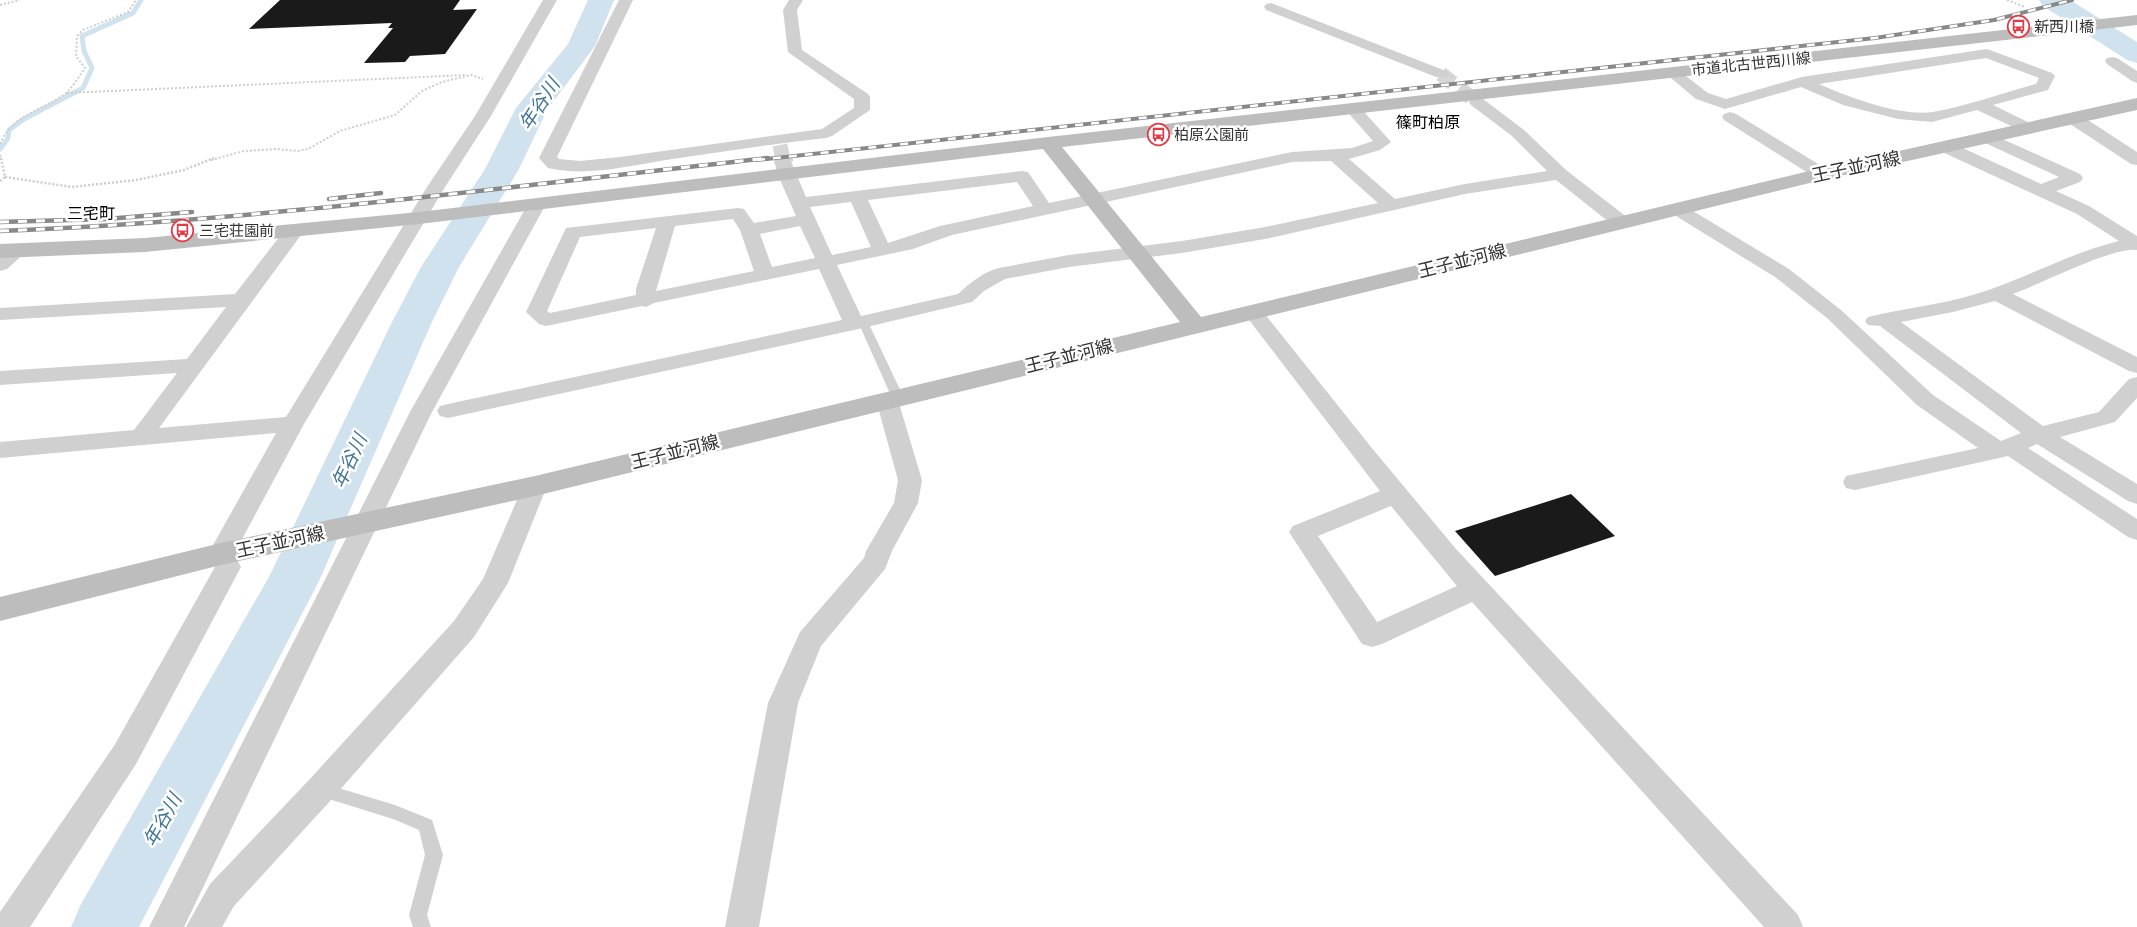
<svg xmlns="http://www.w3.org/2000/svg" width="2137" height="927" viewBox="0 0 2137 927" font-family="'Alegreya Sans','Noto Sans JP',sans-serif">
<rect width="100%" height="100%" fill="#fff"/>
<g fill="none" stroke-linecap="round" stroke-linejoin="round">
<!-- stream -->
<path stroke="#cfe2ee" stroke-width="5" d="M0 149 8 138 9 130 24 119 83 88 92 68 84 51 82 36 133 13 141 0"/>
<!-- river -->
<path fill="#cfe2ee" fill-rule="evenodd" d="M588 0H614L595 46 547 110 519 169 459 267 431 324 319 581 139 927H71L81 904 269 577 391 324 421 267 485 169 516 108 568 44Z
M2039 0H2070L2137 42V63L2127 60 2043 6Z"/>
</g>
<!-- building -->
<path fill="#1a1a1a" d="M280 0H460L453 10 477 9 445 54 410 56 405 62 364 63 393 28H388L392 23 249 29Z
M1571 494 1615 536 1495 576 1455 531Z"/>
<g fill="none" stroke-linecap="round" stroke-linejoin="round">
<!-- street-tunnel-far1 -->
<path stroke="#d6d6d6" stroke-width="15" stroke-dasharray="15 8" stroke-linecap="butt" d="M1441 74 1477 102
M780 145 783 160"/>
<!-- street-tunnel -->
<path stroke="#d6d6d6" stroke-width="19" stroke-dasharray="19 9" stroke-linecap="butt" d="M783 158 784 163"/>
<!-- path-far1 -->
<path stroke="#cdcdcd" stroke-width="2" stroke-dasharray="2 2" stroke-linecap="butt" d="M2007 0 2025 7
M0 5 20 0
M67 93 467 75
M0 144C12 114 43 111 66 93 74 86 79 76 85 68L76 56 77 36 83 30 128 12 136 0
M0 155 1 160
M211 160 244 151 277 149 298 151 308 149 340 131 395 115 422 91 442 82 471 75 483 79"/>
<!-- path -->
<path stroke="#cdcdcd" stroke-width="2.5" stroke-dasharray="2 2" stroke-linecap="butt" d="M5 177 72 187 136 180 184 170 214 158
M0 181 5 177 1 158"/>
<!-- lane -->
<path fill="#d0d0d0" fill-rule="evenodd" d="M863 319 868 322 904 398 902 401H894L892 398 858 322Z
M322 783 395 805 432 820 443 855 427 915 431 927H413L409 915 425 855 419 830 393 819 316 795 314 790 316 785Z"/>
<!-- street -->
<path fill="#d0d0d0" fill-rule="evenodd" d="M543 0H557L491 116 445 187 304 424 234 554 241 567 136 764 30 927H0V912L114 746 215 567 208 554 276 433 0 458V442L134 430 177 373 0 385V371L187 359 226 307 0 320V308L235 294 287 227 294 225 301 227 303 231 301 235 159 428 286 417 427 187 475 116Z
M619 0H633L557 157 559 159 580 161 620 157 822 129 854 108V99L788 52 783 10 789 0H803L797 10 802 50 868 94 870 97V110L832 136 826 138C772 144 719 152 666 160 628 166 586 177 548 168L539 158Z
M1271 3 1446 71 1449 74 1446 77H1436L1266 10 1264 7 1266 4Z
M1987 49 2052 73 2055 76 2048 90 1993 105 2036 126 2038 129 2036 132H2024L1977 110 1932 122 1898 119 1843 105 1801 87 1725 109 1696 99 1665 73 1668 70H1678L1708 93 1726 99 1802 77ZM1986 58 2039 78 2036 84C2003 93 1967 106 1933 112 1901 117 1848 97 1819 84Z
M2112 57 2117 58 2137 71V83L2132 81 2107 64 2105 61 2107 58Z
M1477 97 1483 99 1524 130 1566 170 1628 218 1630 222 1628 226 1621 228 1614 226 1556 180 1465 194 1265 239 1182 253 1069 267 1005 279 984 291 972 302 854 330 448 418 440 416 437 411 440 406 448 404 842 320 819 269 654 303 646 307 642 306 546 326 539 324 526 312 566 228 738 208 744 209 754 223 796 216 777 173 775 163 778 159 784 158 790 159 806 197 1022 171 1028 172 1049 203 1292 152 1352 148 1373 141 1344 108 1346 105H1358L1391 142 1380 150 1349 159 1395 199 1465 184 1547 171 1512 136 1471 105 1469 102 1471 99ZM1331 161 1378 203 1265 227 1182 241 1069 255 999 268C983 272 970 283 958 294L861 316 837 265 913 249 952 235 1292 162ZM1017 182 1033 206 940 226 888 243 868 200ZM851 202 871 247 832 255 810 207ZM733 219 740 230 754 271 656 291 675 226ZM800 226 815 258 772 267 760 234ZM656 228 636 289V295L550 313 547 311 580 237Z
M1730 112 1736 114 1828 170 1831 174 1828 178 1822 179 1816 178 1724 120 1722 117 1724 114Z
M2073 114 2091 122 2137 152V165L2131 164 2067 122 2065 119 2067 116Z
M1989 133 2080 174 2083 178 2080 182 2056 191 2089 206 2137 236V250C2112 247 2040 284 2013 294L2137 357V373L2129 371 1995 301 1953 312 1901 322 2043 426 2099 412 2129 379 2137 377V398L2115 422 2060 437 2137 484V504L2128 501 2037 444 2028 448 2137 519V540L2128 537 2008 456 1855 490 1846 488 1843 482 1846 476 1978 448 1917 405 1827 318 1775 277 1671 213 1668 209 1671 205 1677 204 1683 205 1789 269 1841 310 1933 395 2001 441 2021 433 1880 326 1868 325 1865 321 1868 317C1903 308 1941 305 1976 294 2025 279 2069 253 2119 241L2077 214 1940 151 1938 147 1940 143H1952L2041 184 2059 177 1983 142 1981 138 1983 134Z
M537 199 543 200 546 204 432 412 184 927H149L410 412 528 204 531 200Z
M17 245 24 247 27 251 7 269 0 271V255L10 247Z
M1253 306 1260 308 1371 447 1456 549 1798 915 1803 927H1764L1472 602 1382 644 1372 647 1362 644 1289 532 1293 526 1380 491 1243 312 1246 308ZM1391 506 1457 586 1377 622 1318 536Z
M887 393 895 395 898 400 922 480 918 503 892 551 885 569 821 646 798 703 759 927H725L768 703 800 632 864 558 866 551 894 503 898 480 876 400 879 395Z
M535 478 544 480 547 486 508 583 474 637 331 800 234 906 222 927H186L210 884 309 780 454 621 483 579 523 486 526 480Z"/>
<!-- secondary -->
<path fill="#bdbdbd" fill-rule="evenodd" d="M2137 15V25L1062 147 1201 317 1822 168 2137 98V110L1822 180 535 496 221 565 0 621V597L221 543 535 476 1180 322 1043 149 419 224 145 252 0 258V244L145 238 419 212 1048 137Z"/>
<defs>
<path id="rail-far1" d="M757 160 1875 38 1994 20 2072 0"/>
<path id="rail" d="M329 199 381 193
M0 222 106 219 192 212
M0 231C257 221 513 186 768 158"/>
</defs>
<!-- rail-far1 casing -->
<use href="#rail-far1" stroke="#888" stroke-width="4"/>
<!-- rail casing -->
<use href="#rail" stroke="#888" stroke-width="4.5"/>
<!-- rail-far1 -->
<use href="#rail-far1" stroke="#fff" stroke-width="2.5" stroke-dasharray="8" stroke-linecap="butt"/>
<!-- rail -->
<use href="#rail" stroke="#fff" stroke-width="3" stroke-dasharray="9" stroke-linecap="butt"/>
</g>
<!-- icons -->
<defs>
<symbol id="bus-ring" viewBox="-11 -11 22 22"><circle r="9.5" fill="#fff" stroke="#e63946" stroke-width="1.5"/><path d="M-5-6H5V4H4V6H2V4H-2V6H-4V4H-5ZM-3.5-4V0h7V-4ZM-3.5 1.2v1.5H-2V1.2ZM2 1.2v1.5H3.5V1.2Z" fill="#e63946"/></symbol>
</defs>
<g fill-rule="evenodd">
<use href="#bus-ring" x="2006" y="14" width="25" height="25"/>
<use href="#bus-ring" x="1146" y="122" width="25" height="25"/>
<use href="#bus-ring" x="170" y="218" width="25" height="25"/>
</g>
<g text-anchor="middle" stroke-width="5" stroke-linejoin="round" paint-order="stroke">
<!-- far-poi labels -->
<g font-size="15" fill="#333" stroke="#fff" text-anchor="start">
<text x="2034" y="32">新西川橋</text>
<text x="1174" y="140">柏原公園前</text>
<text x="199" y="236">三宅荘園前</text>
</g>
<!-- far-street labels -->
<g font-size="15" fill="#333" stroke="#fff">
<text transform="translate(1751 64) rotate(-6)" y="5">市道北古世西川線</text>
</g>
<!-- far-quarter labels -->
<g font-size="16" fill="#000" stroke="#fff">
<text x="1428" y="128">篠町柏原</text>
<text x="91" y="219">三宅町</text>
</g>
<!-- street labels -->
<g font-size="18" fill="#333" stroke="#fff">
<text transform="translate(1856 167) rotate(-12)" y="6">王子並河線</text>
<text transform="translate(1462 261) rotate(-14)" y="6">王子並河線</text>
<text transform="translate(1069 356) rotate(-14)" y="6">王子並河線</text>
<text transform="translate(675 452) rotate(-14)" y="6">王子並河線</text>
<text transform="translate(280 542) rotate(-12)" y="6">王子並河線</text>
</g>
<!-- water labels -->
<g font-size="19" font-style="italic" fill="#3f7597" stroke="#fff">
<text transform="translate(539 104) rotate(-57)" y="7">年谷川</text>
<text transform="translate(349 461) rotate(-65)" y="7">年谷川</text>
<text transform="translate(162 820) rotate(-61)" y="7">年谷川</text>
</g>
</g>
</svg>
